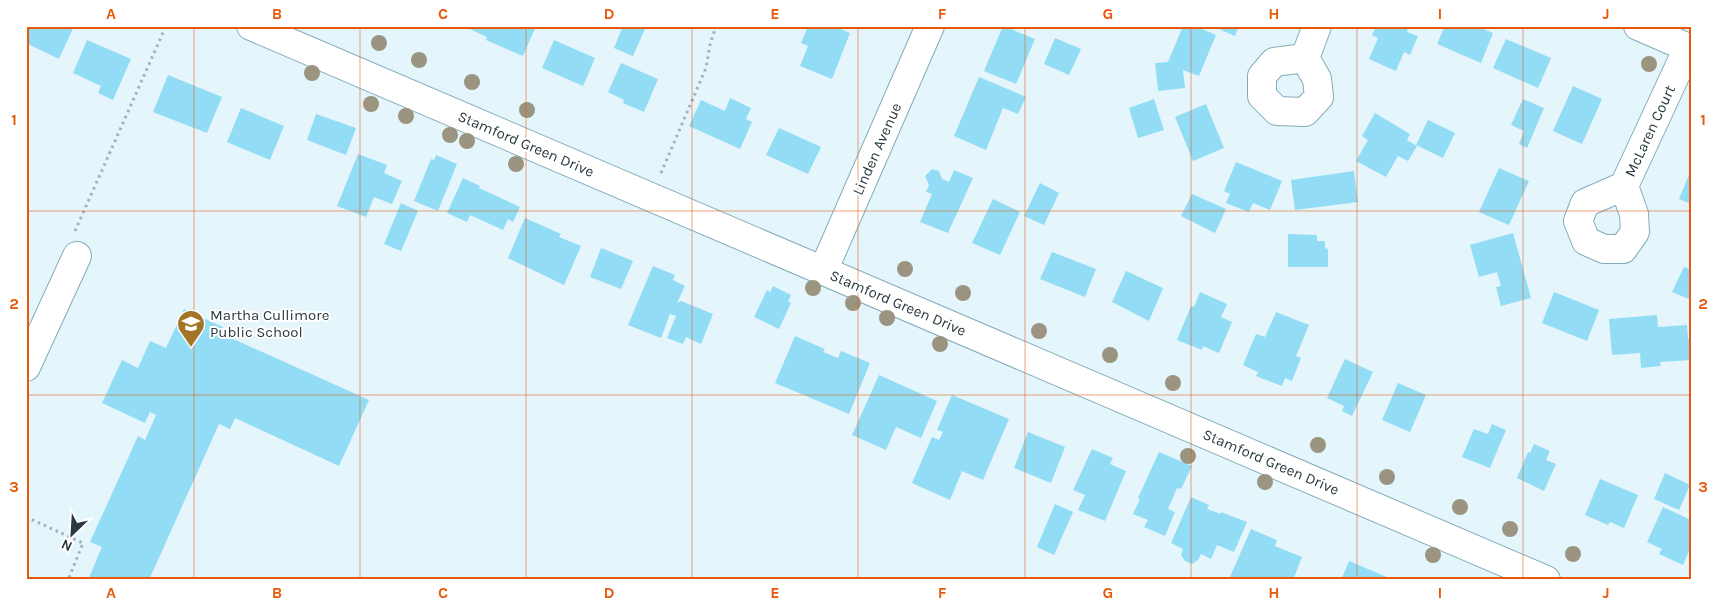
<svg xmlns="http://www.w3.org/2000/svg" width="1717" height="606" viewBox="0 0 1717 606" font-family="Karla,sans-serif">
<rect width="100%" height="100%" fill="#e4f5fb"/>
<!-- building -->
<path fill="#93dcf5" d="M26 26H74L59 59 26 43Z
M471 26H536L523 56 486 40 487 37 470 29Z
M623 26H639L645 29 633 56 614 48Z
M808 26H833L850 33 832 79 800 66 808 46 801 43Z
M1003 26 1035 39 1016 84 984 71Z
M1183 26H1195L1216 35 1199 76 1183 70 1185 88 1158 91 1155 63 1168 62Z
M1212 26H1239L1235 36Z
M1376 26H1409L1407 32 1418 36 1410 55 1404 52 1396 71 1369 59 1378 38 1372 35Z
M1445 26H1476L1493 33 1481 63 1437 44Z
M1055 38 1081 49 1069 75 1044 64Z
M1506 39 1551 58 1538 88 1493 68Z
M87 40 131 59 113 100 98 93 101 86 73 73Z
M554 40 595 58 583 86 542 68Z
M621 63 658 79 644 112 623 103 624 100 608 92Z
M168 75 222 97 207 133 153 112Z
M979 77 1026 97 1018 114 1003 108 986 150 954 136Z
M1573 86 1602 99 1582 144 1553 131Z
M730 98 751 108 746 119 752 122 740 149 689 126 701 100 725 111Z
M1154 99 1164 130 1138 138 1129 108Z
M1523 99 1544 108 1527 148 1519 144 1524 131 1511 125Z
M1206 104 1224 148 1193 161 1175 117Z
M241 108 284 126 270 160 227 142Z
M1375 113 1410 134 1407 140 1417 146 1408 161 1398 156 1386 177 1356 161 1368 140 1362 136Z
M316 114 356 128 346 155 307 140Z
M1428 120 1455 133 1443 158 1416 145Z
M779 128 821 147 808 174 766 155Z
M358 154 387 165 384 173 402 181 392 204 374 197 366 217 337 206Z
M436 155 457 164 438 211 414 201 431 159 434 160Z
M1236 162 1282 181 1270 210 1253 203 1249 212 1226 203 1230 194 1224 191Z
M1499 168 1529 181 1509 225 1479 212Z
M932 169 939 171 942 179 949 182 954 170 973 178 948 233 920 222 932 194 926 192 929 185 925 176Z
M1691 170V204L1679 199Z
M1354 171 1358 202 1295 210 1291 180Z
M463 178 480 186 479 188 520 207 513 222 508 219 503 230 470 215 467 222 447 213Z
M1040 183 1059 193 1044 225 1024 216Z
M1192 194 1226 209 1215 233 1181 216Z
M993 199 1020 212 1000 255 972 243Z
M401 203 418 211 401 251 384 244Z
M525 218 561 234 559 237 581 246 564 285 508 258Z
M1513 233 1531 298 1501 306 1496 287 1501 286 1497 272 1479 277 1470 245Z
M1288 234 1317 235V241H1325V248L1328 249V267H1288Z
M601 248 633 261 621 289 590 277Z
M1052 252 1096 269 1085 297 1040 279Z
M1691 265V300L1672 292 1684 267 1689 269Z
M653 266 675 275 673 280 685 286 677 303 681 301 713 314 701 344 686 337 683 344 667 338 676 316 670 314 661 338 628 325Z
M1126 271 1163 288 1149 321 1112 302Z
M773 286 791 295 788 302 791 303 779 329 754 317 767 290 770 292Z
M1200 292 1227 304 1221 317 1232 322 1219 353 1203 346 1202 350 1177 340 1191 306 1194 307Z
M1554 292 1599 310 1587 341 1542 323Z
M184 309 223 327 220 333 369 400 339 466 235 418 230 429 219 424 149 580H88L102 547 90 542 138 436 145 440 156 415 150 412 145 423 102 403 122 360 138 368 150 341 166 348Z
M1276 312 1309 325 1296 356 1301 358 1292 381 1285 378 1282 386 1256 376 1258 372 1243 365 1256 334 1265 337Z
M1657 315 1658 327 1687 325 1688 339H1691V360L1660 362 1661 366 1641 368 1640 353 1612 355 1609 319Z
M795 336 825 349 823 352 838 358 841 351 870 363 849 414 775 383Z
M1345 359 1373 372 1352 416 1342 411 1344 406 1327 398Z
M879 375 937 401 921 438 896 427 886 450 852 435Z
M1398 383 1426 395 1410 432 1382 420Z
M952 395 1009 419 983 480 962 471 950 500 912 483 932 437 939 440 943 432 937 430Z
M1492 424 1506 430 1490 468 1462 457 1474 429 1488 434Z
M1028 432 1065 447 1051 483 1014 468Z
M1534 444 1550 451 1546 460 1556 464 1544 491 1517 478 1528 452 1530 453Z
M1092 449 1113 458 1110 464 1126 471 1105 521 1078 510 1085 495 1073 490Z
M1159 452 1192 466 1181 489 1177 488 1168 509 1175 512 1165 536 1144 527 1148 520 1133 514 1140 499 1138 498Z
M1665 473 1690 485 1679 510 1654 499Z
M1600 479 1638 495 1624 528 1610 522 1608 525 1585 515Z
M1191 497 1209 505 1207 509 1221 514V512L1247 522 1234 552 1217 545 1211 559 1201 554 1198 560 1192 564 1185 561 1181 555 1183 549 1171 543Z
M1055 504 1073 512 1054 555 1037 547Z
M1663 507 1691 520V547L1683 565 1659 554 1662 549 1647 542Z
M1251 529 1277 540 1275 546 1302 557 1293 580 1229 579Z
M1349 561 1387 577 1386 580H1341Z"/>
<g fill="none" stroke-linecap="round" stroke-linejoin="round">
<defs>
<path id="street" d="M251 26 1546 580
M1638 26 1691 49
M1305 58 1317 79 1319 97 1305 112 1277 111 1262 96V76L1274 62Z
M1305 58 1317 26
M1624 186 1634 214 1635 232 1623 249H1604L1586 241 1578 221 1585 203 1624 186 1688 48
M823 271 930 26
M26 367 77 256"/>
</defs>
<!-- street casing -->
<use href="#street" stroke="#83acba" stroke-width="30"/>
<!-- path -->
<path stroke="#a1b2b8" stroke-width="3" stroke-dasharray="2.5 4" stroke-linecap="butt" d="M661 173 706 68 710 45 716 26
M75 231 166 26
M26 517 83 543 68 580"/>
<!-- street -->
<use href="#street" stroke="#fff" stroke-width="28"/>
</g>
<!-- trees -->
<g fill="#9a9480">
<circle cx="379" cy="43" r="8"/>
<circle cx="419" cy="60" r="8"/>
<circle cx="1649" cy="64" r="8"/>
<circle cx="312" cy="73" r="8"/>
<circle cx="472" cy="82" r="8"/>
<circle cx="371" cy="104" r="8"/>
<circle cx="527" cy="110" r="8"/>
<circle cx="406" cy="116" r="8"/>
<circle cx="450" cy="135" r="8"/>
<circle cx="467" cy="141" r="8"/>
<circle cx="516" cy="164" r="8"/>
<circle cx="905" cy="269" r="8"/>
<circle cx="813" cy="288" r="8"/>
<circle cx="963" cy="293" r="8"/>
<circle cx="853" cy="303" r="8"/>
<circle cx="887" cy="318" r="8"/>
<circle cx="1039" cy="331" r="8"/>
<circle cx="940" cy="344" r="8"/>
<circle cx="1110" cy="355" r="8"/>
<circle cx="1173" cy="383" r="8"/>
<circle cx="1318" cy="445" r="8"/>
<circle cx="1188" cy="456" r="8"/>
<circle cx="1387" cy="477" r="8"/>
<circle cx="1265" cy="482" r="8"/>
<circle cx="1460" cy="507" r="8"/>
<circle cx="1510" cy="529" r="8"/>
<circle cx="1573" cy="554" r="8"/>
<circle cx="1433" cy="555" r="8"/>
</g>
<!-- grid -->
<path fill="none" stroke="#e8590c" stroke-width="1" stroke-opacity="0.55" d="M194 26V580M360 26V580M526 26V580M692 26V580M858 26V580M1025 26V580M1191 26V580M1357 26V580M1523 26V580M26 211H1691M26 395H1691"/>
<!-- icons -->
<defs>
<symbol id="school-pin" viewBox="-11 -11 22 30"><path d="M0 17L-7.5 6A9.5 9.5 0 1 1 7.5 6Z" fill="#a37527" stroke="#fff"/><path d="M0-5L7-2L0 1L-7-2ZM-4 1L0 2.5L4 1V4Q0 6-4 4Z" fill="#fff"/></symbol>
</defs>
<g fill-rule="evenodd">
<use href="#school-pin" x="175" y="308" width="32" height="43"/>
</g>
<g text-anchor="middle" stroke-width="4" stroke-linejoin="round" paint-order="stroke">
<!-- street labels -->
<g font-size="15" fill="#28393f" stroke="#fff">
<text transform="translate(1650 131) rotate(-65)" y="5">McLaren Court</text>
<text transform="translate(526 144) rotate(23)" y="5">Stamford Green Drive</text>
<text transform="translate(877 149) rotate(-66)" y="5">Linden Avenue</text>
<text transform="translate(898 303) rotate(23)" y="5">Stamford Green Drive</text>
<text transform="translate(1271 462) rotate(23)" y="5">Stamford Green Drive</text>
</g>
<!-- poi labels -->
<g font-size="15" fill="#28393f" stroke="#fff" text-anchor="start">
<text x="210" y="320">Martha Cullimore<tspan x="210" dy="17">Public School</tspan></text>
</g>
</g>
<!-- border -->
<rect width="1717" height="606" fill="none" stroke="#ffffff" stroke-width="55"/>
<!-- north arrow -->
<g transform="translate(72 534) rotate(205)" stroke="#ffffff" stroke-width="4" paint-order="stroke">
<path d="M0-4L9 19L0 12L-9 19Z" fill="#28393f"/>
<text y="-8" font-size="14" font-weight="bold" text-anchor="middle" fill="#28393f">N</text>
</g>
<rect x="28" y="28" width="1662" height="550" fill="none" stroke="#e8590c" stroke-width="2"/>
<g font-size="16" text-anchor="middle" font-weight="bold" fill="#e8590c">
<text x="111" y="19">A</text>
<text x="277" y="19">B</text>
<text x="443" y="19">C</text>
<text x="609" y="19">D</text>
<text x="775" y="19">E</text>
<text x="942" y="19">F</text>
<text x="1108" y="19">G</text>
<text x="1274" y="19">H</text>
<text x="1440" y="19">I</text>
<text x="1606" y="19">J</text>
<text x="14" y="125">1</text>
<text x="1703" y="125">1</text>
<text x="14" y="309">2</text>
<text x="1703" y="309">2</text>
<text x="14" y="492">3</text>
<text x="1703" y="492">3</text>
<text x="111" y="598">A</text>
<text x="277" y="598">B</text>
<text x="443" y="598">C</text>
<text x="609" y="598">D</text>
<text x="775" y="598">E</text>
<text x="942" y="598">F</text>
<text x="1108" y="598">G</text>
<text x="1274" y="598">H</text>
<text x="1440" y="598">I</text>
<text x="1606" y="598">J</text>
</g>
</svg>
